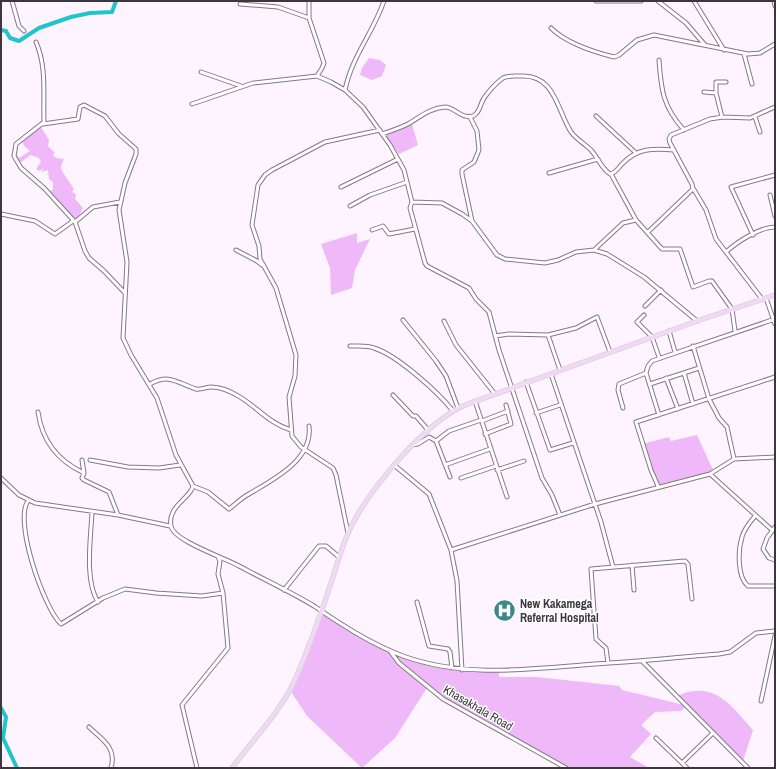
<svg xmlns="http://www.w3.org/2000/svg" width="776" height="769" viewBox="0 0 776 769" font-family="'Archivo Narrow',sans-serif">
<rect width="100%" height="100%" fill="#fef4ff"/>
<!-- green -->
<path fill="#efb8f8" d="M369 58 380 60 386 65 382 76 372 80 360 75 362 68Z
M412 124 418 145 399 154 385 134Z
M41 127 49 140 48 146 55 153 53 155 56 158 64 159 61 166 62 171 74 189 72 192 76 194 75 199 83 208 79 216 74 219 49 191 53 190V182L49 179 48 170 41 172 44 168 39 171 36 169 41 162 39 158 31 155 21 162 17 160 15 155 17 147V155L19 158 30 151 24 146 22 141 33 130Z
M357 233V243L370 239 355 270 352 288 331 295 330 268 321 244Z
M697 435 714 472 658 486 642 444 669 437 671 441Z
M321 613 389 651 454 669 499 671V677H537L619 686 622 690 680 704 682 702 678 697C683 692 688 692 695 691 721 688 737 713 753 730L743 761 688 705 681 711 655 712 641 725 651 734 630 757 649 768H571L463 711 427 688 395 738 362 768 307 716 290 690Z"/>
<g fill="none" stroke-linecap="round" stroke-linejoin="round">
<!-- river -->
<path stroke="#20c5cc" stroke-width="4" d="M1 30 6 31 10 38 19 41 39 28 71 17 90 13 112 12 116 1
M1 708 6 717 3 738 17 768"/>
<defs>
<path id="minor" d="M12 1 19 26 24 31
M309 1V18L324 63 322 68 317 76
M596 1H641
M658 1 686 23 705 45
M694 1 724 50
M774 1 775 6
M240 4 278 7 309 18
M551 28C566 43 594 52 614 57L619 55 637 40 654 35 748 54 760 53 775 44
M36 42C47 67 43 95 44 122L16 144 14 156 21 168 44 188 75 222 85 251 89 258 104 271 125 293
M744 54 752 84
M659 60C661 90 663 107 684 130
M201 72 241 86
M345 90C352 56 373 33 384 1
M704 92 716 93 722 117
M716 93V82H726
M192 104 253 83 317 76 331 82 345 90 363 107 390 145 404 170 412 202 410 208 425 263 427 266 469 288 476 299 489 312 499 350 542 478 552 495 560 515
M596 116 636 153
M470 117 477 131 479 150 474 162 462 170V174L472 221
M755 117 760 132
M43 124 78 119 80 107 84 105 105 116 119 134 136 149V154L125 183 119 210 127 262 123 338 131 355 157 398 176 455 193 486C191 498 167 506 171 526 173 541 228 559 241 567 265 580 291 592 314 606 342 625 371 644 403 656 461 677 522 670 582 665 628 662 674 658 719 654L730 652 756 633 775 631
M382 134C391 131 400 128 408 124 420 117 430 108 445 107 455 107 460 119 473 116 480 113 480 104 484 98 489 91 496 83 503 78 509 75 516 76 522 76 555 75 557 110 571 132 576 139 585 144 591 150 598 158 602 169 610 174 616 173 618 168 622 164 637 148 653 148 674 150
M549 173 598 159
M611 174 636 220
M341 187 398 159
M693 188 706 210 716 239 762 299
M770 195 775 216
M412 202 442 203 462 214 472 221 497 255 505 259 545 263 558 260 576 252 594 250 607 254 644 277 697 321
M350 206 370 195 407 182
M1 214 35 221 55 234 73 221
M75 222 93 207 120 202
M372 230 383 226 389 234 415 229
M648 232 693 189 692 184 670 143 669 139 671 135 710 119 723 117 750 118 775 107
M753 235 731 187 775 175
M236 250 257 261 262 265
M594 250 623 223 636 220 662 249H680L693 287 709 281H712L732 309 735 331
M726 252C737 242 760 227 775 227
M766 298 775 324
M645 306 661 290
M644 315 637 322 652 337 659 357
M403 320 436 361 446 376 458 408
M444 321 456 345 495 394
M669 331 675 352
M548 335 576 328 597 317 610 352
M495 336 509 334 548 335 560 370
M350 346C358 346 367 345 374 348 397 355 438 392 453 411
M693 346 709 399 719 418 727 427 734 459
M684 373 693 404
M551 374 601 522 613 567
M666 378 678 409
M526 382 550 450 573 443
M150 384C170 373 177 383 196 389 201 390 206 387 211 387 220 387 232 392 240 397 258 408 270 424 291 430
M650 384 699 368
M393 395 413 416H416L428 430
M475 401 507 497
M623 408 618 390 619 384 646 373
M38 412C42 441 58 461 84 473L82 460
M536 413 560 405
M659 415 646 373 648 366 652 361 775 319
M482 421 508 411
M485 434 511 424 506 405
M436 441 449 431 481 420
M412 445 418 444 429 437 436 441 450 477
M90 460 128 467 159 468 180 465
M394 465 429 494 451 550 457 581 462 670
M445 465 490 449
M497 470 524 461
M84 473 82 478 84 480 109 492 118 515
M710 474 772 530
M1 478 19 495 35 503 118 515 170 526
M461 478 496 466
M193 486 208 492 229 509C236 504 241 498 249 494 274 479 313 460 309 426
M658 486 651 470 636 422 775 377
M29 500C12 517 44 609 61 624L103 598 125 589 156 593 202 596 223 593
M92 512C91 537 84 580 98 602
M755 516C750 522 744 529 742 537 738 550 737 577 748 586H775
M775 527 767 538 763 549 769 558 775 560
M348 533 336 475 333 468 301 447 292 436 289 397 295 376 296 355 276 288 260 259 259 246 252 225 258 185 265 175 272 170 325 142 380 130
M451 550 595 504 710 474 734 459 775 457
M632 565 634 590
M284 590 319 546H326L339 557
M417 602 429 646 448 649 450 652 452 668
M390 651 399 663 443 699 566 768
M642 661 748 768
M608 663 606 648 596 639 591 569 685 561 688 564 692 599
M761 701 775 636
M89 727C102 740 117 747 111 768
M656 738 682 763 713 733
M682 763 687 768
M197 768 182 705 228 648 223 593 218 574 220 561 218 557"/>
<path id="major" d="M232 768C252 741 280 712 294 682 308 650 320 617 331 583 338 562 343 541 354 521 367 497 384 476 402 456 420 436 441 416 465 405L697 321 775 295"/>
</defs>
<!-- minor casing -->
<use href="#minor" stroke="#857787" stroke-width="5"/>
<!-- major casing -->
<use href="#major" stroke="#d8d7d8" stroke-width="5.5"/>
<!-- minor -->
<use href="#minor" stroke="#fff" stroke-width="3"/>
<!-- major -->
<use href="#major" stroke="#f4d6f8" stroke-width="3.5"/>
</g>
<!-- icons -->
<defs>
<symbol id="hospital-disc" viewBox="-11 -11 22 22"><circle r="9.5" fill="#3e8689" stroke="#fff"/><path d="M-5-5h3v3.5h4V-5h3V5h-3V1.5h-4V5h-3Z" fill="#fff"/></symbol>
</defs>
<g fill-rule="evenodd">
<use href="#hospital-disc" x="492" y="598" width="25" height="25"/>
</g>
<g text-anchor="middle" stroke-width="3" stroke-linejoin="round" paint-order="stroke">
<!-- poi labels -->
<g font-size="12" font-weight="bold" fill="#3c363d" stroke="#fff" text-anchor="start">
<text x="520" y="608">New Kakamega<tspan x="520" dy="14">Referral Hospital</tspan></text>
</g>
<!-- street labels -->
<g font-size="12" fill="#3c363d" stroke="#fff">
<text transform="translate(478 708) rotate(30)" y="4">Khasakhala Road</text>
</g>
</g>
<!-- border -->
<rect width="776" height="769" fill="none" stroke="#3c363d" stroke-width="4"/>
</svg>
